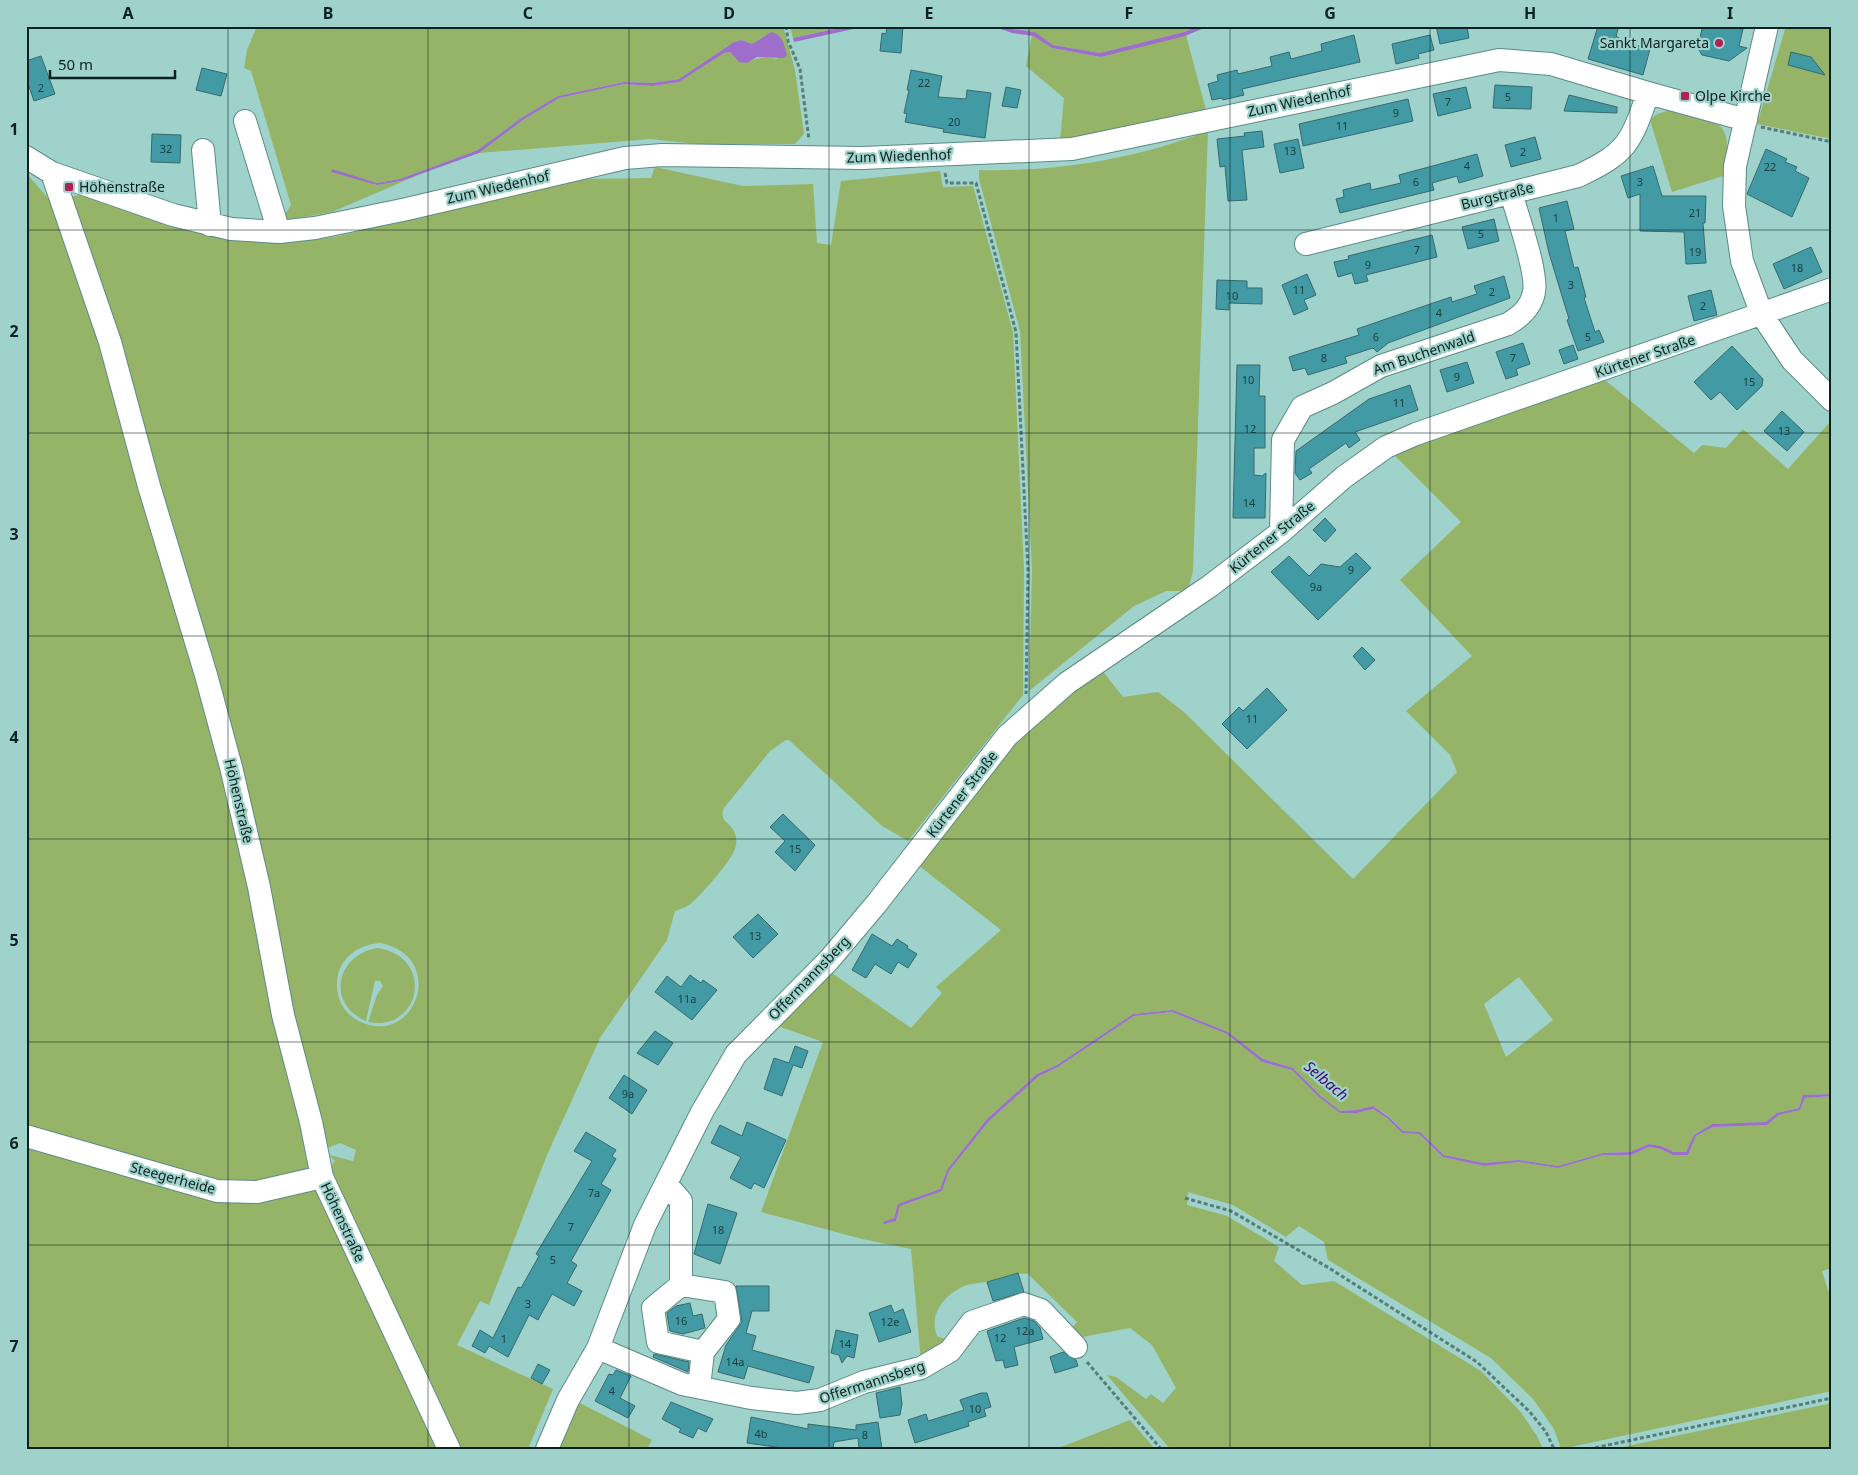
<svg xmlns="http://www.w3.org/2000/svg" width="1858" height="1475" viewBox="0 0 1858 1475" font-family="'Noto Sans',sans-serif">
<rect width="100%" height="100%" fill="#9ed2cb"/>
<!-- green -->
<path fill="#96b467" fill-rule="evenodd" d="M257 26H783L795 70 804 134 795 144H697L650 139 479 153 523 120 559 98 624 84 653 86 679 82 723 53 730 52 739 62C753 61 762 55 777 59L786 51 771 32 752 44 741 40 734 42 679 79 653 83 623 82 558 96 521 118 478 150 400 179 377 183 332 170 377 185 401 181 425 172 332 212 281 221 291 205 251 71 244 68 247 50Z
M790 26H848L793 38Z
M1003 26H1198L1184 32 1100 53 1053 45 1035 32Z
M1786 26H1832V139L1757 124Z
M1032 35 1052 48 1101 57 1186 35 1206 110 1060 141 1064 98 1026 66Z
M1671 110 1717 123C1734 138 1725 156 1723 176L1672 192 1650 120 1657 114Z
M1208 131 1193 571 1189 587 1184 591H1166L1134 606 1029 691 1032 570 1020 331 979 179V170C1056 172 1136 159 1208 131Z
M655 167 743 186 813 184 817 243 831 245 841 181 940 171 943 187 973 186 1013 332 1024 570 1023 695 908 841 882 826 789 740H786L770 751 724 808C718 824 733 821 736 837 737 843 736 849 732 855 726 866 699 898 689 905 685 908 679 909 675 911L667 940 600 1038 547 1155 489 1305 480 1301 457 1345 553 1389 528 1449H454L327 1166 332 1165 335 1161 329 1155 353 1161 356 1150 340 1143 324 1149 69 200 74 196 81 195 236 241 286 243 334 237 582 179 651 178ZM380 943C448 956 416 1047 361 1022 349 1017 340 1006 338 994 332 965 353 945 380 943Z
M26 173 56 207 76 258 201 672 312 1169 299 1177 218 1184 26 1130Z
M1605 380 1694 453 1702 445 1726 448 1743 429 1788 469 1830 422 1832 424V1094L1803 1095 1799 1108 1777 1113 1766 1122 1712 1124 1694 1135 1686 1152H1674L1661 1146 1649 1144 1630 1152 1603 1153 1558 1166 1519 1160 1484 1163 1444 1155 1420 1132 1403 1131 1389 1116 1373 1106 1356 1110 1340 1111 1321 1096 1293 1068 1263 1059 1228 1032 1173 1010 1133 1014 1057 1065 1037 1074 987 1119 947 1170 940 1189 898 1204 894 1219 884 1222 896 1221 900 1206 942 1191 949 1171 989 1121 1039 1076 1058 1067 1134 1016 1172 1012 1227 1034 1262 1062 1292 1070 1319 1097 1340 1113H1357L1373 1109 1387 1118 1402 1133 1419 1134 1443 1157 1484 1166 1519 1162 1558 1168 1603 1155H1631L1649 1147 1661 1149 1673 1155H1688L1696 1136 1713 1127 1767 1125 1779 1115 1800 1110 1805 1098 1832 1096V1268L1822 1271 1832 1303V1391L1561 1449 1554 1429 1533 1399 1491 1358 1328 1260 1324 1242 1299 1226 1286 1237 1233 1205 1188 1192 1187 1205 1227 1216 1279 1247 1274 1261 1302 1285 1334 1281 1481 1371 1520 1411 1537 1436 1543 1449H1170L1107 1375 1116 1377 1146 1399 1151 1394 1163 1403 1176 1388 1152 1345 1130 1328 1077 1338 1069 1331 1077 1322 1028 1274C1015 1272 1003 1277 990 1281 982 1283 974 1283 967 1285 946 1293 928 1313 937 1336L948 1340 921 1362 911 1249 862 1239 761 1212 823 1042 775 1025 829 971 911 1028 942 993 936 987 1001 930 918 865 1022 735 1101 669 1123 697 1158 692 1184 712 1353 879 1457 772 1450 755 1406 711 1472 656 1400 580 1461 522 1395 456 1414 442ZM1519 977 1553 1020 1506 1057 1484 1004Z
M377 948C436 956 421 1033 368 1022L377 995 383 986 380 981H375L366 1021C325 1003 337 955 377 948Z
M26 1143 174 1184 315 1187 445 1449H26Z
M576 1401 652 1440 647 1449H558Z
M1832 1403V1449H1613Z
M1130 1420 1155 1449H1056Z"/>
<!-- water -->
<path fill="#9d6eca" d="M848 26H867L794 42 793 38Z
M992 26 1035 32 1053 45 1100 53 1184 32 1198 26H1209L1185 36 1101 57 1052 48 1033 36 1012 33Z
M771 32C783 35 784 44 787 55L784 58 757 57 747 63 739 62 730 52 724 53 679 82 653 86 624 84 559 98 523 120 479 153 401 181 377 185 331 172 332 169 377 183 400 179 478 150 521 118 558 96 624 82 653 83 679 79 734 42 741 40 752 44Z
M1173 1010 1228 1032 1263 1059 1293 1068 1321 1096 1340 1111 1356 1110 1373 1106 1389 1117 1403 1131 1420 1132 1444 1155 1484 1163 1519 1160 1558 1166 1603 1153 1630 1152 1649 1144 1661 1146 1674 1152H1686L1694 1135 1712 1124 1766 1122 1777 1113 1799 1108 1803 1095 1832 1094V1096L1805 1098 1800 1110 1779 1115 1767 1125 1713 1127 1696 1136 1688 1155H1673L1661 1149 1649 1147 1631 1155H1603L1558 1168 1519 1162 1484 1166 1443 1157 1419 1134 1402 1133 1387 1118 1373 1109 1357 1113H1340L1319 1097 1292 1070 1262 1062 1227 1034 1172 1012 1134 1016 1058 1067 1039 1076 989 1121 949 1171 942 1191 900 1206 896 1221 884 1224 883 1222 894 1218 898 1204 940 1189 947 1170 987 1119 1037 1074 1057 1065 1133 1014Z"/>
<!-- building -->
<path fill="#429aa5" stroke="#38696f" d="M887 26H903L901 53 880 51 882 33 886 34Z
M1436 26H1467L1469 38 1440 44Z
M1598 26H1619L1616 36 1625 42 1650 49 1643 75 1588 59Z
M1703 26H1741L1740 29H1743L1739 46 1747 48 1729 61 1702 55 1697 47Z
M1354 35 1360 62 1242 89 1244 95 1223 100 1222 98 1212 100 1208 84 1218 81 1217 75 1237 70 1238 74 1272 66 1270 57 1289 52 1291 59 1322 51 1321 44Z
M1430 35 1434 50 1418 54 1419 58 1396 64 1392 44Z
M1791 52 1811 57 1825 75 1788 65Z
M41 56 55 94 34 101 26 78V61Z
M202 68 227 74 221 96 196 90Z
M911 70 942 76 938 97 966 99 967 90 991 93 985 138 943 132 944 129 905 122 907 114 904 113 909 90H907Z
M1495 85 1532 87 1531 109 1493 108Z
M1006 87 1021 90 1017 108 1002 106Z
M1466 87 1471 108 1438 116 1433 94Z
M1569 95 1617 107V113L1564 111Z
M1408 99 1413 121 1303 146 1299 124Z
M1262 131 1264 147 1242 150 1247 200 1228 201 1225 166 1220 167 1217 139 1245 136 1244 133Z
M152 134 181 135 180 163 151 162Z
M1535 137 1541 159 1511 167 1505 145Z
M1298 139 1304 168 1280 173 1274 144Z
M1766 149 1787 159 1785 162 1797 167 1795 171 1809 178 1792 217 1747 194Z
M1477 154 1483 176 1459 183 1457 176 1432 183 1434 190 1340 213 1336 199 1344 197 1343 190 1370 183 1371 190 1401 183 1399 175Z
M1653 166 1662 196H1706L1705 223H1703L1706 263 1686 264 1684 232 1640 231V194L1628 198 1621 176Z
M1567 201 1574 229 1565 231 1574 268 1578 267 1586 297 1584 298 1595 332 1599 330 1604 342 1578 351 1567 320 1569 319 1549 253 1539 208Z
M1494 219 1499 241 1468 249 1462 227Z
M1432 235 1437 257 1366 275 1368 281 1355 284 1352 273 1338 277 1334 262 1349 259 1348 256Z
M1811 247 1822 272 1784 289 1773 264Z
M1307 274 1316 295 1304 300 1308 309 1294 315 1282 285Z
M1504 276 1510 298 1388 343 1377 352 1373 348 1345 357 1347 363 1308 375 1305 368 1293 371 1289 357 1359 335 1357 329 1386 319 1451 297 1452 302 1477 294 1474 286Z
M1217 280 1247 281V288H1262V304L1229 303V310L1216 309Z
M1711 290 1717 315 1694 321 1688 296Z
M1523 343 1530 364 1516 369 1518 375 1506 379 1496 352Z
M1573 345 1578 359 1564 364 1559 350Z
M1732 346 1763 379 1762 386 1737 410 1720 392 1711 400 1694 382Z
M1467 362 1474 383 1447 392 1440 370Z
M1237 365H1260L1259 396H1265V448H1254V475L1262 476 1266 473 1265 518H1233Z
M1410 385 1418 410 1355 432 1360 440 1349 448 1346 443 1309 469 1312 473 1300 480 1295 473 1296 451 1369 399Z
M1782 411 1804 432 1787 451 1764 431Z
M1325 518 1336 530 1325 542 1313 530Z
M1356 553 1371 568 1318 620 1271 572 1289 556 1309 576 1321 564 1340 567Z
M1362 647 1375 660 1365 670 1353 656Z
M1267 688 1287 710 1247 749 1222 724 1239 707 1243 711Z
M783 814 815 845 795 871 775 852 785 841 770 827Z
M758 914 778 934 753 958 733 937Z
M872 934 892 946 897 939 908 946 907 948 917 954 908 968 898 962 891 974 875 964 866 978 852 970Z
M690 975 701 983 703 980 717 990 692 1020 655 992 667 976 681 987Z
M655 1031 673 1043 658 1065 637 1053Z
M795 1046 808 1051 802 1068 793 1065 782 1096 764 1089 774 1058 789 1063Z
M624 1075 647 1090 632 1114 609 1098Z
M747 1122 786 1140 764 1188 754 1183 751 1189 730 1178 741 1157 711 1143 720 1125 742 1136Z
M586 1132 616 1150 612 1156 616 1159 601 1184 611 1190 571 1261 577 1265 567 1283 582 1291 574 1306 552 1294 538 1320 529 1315 508 1357 489 1346 485 1353 472 1346 480 1330 493 1338 518 1287 521 1288 539 1256 536 1254 592 1161 574 1151Z
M708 1204 737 1213 720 1264 694 1254Z
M1018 1273 1024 1292 993 1301 987 1282Z
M736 1286H769V1311H752L746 1333 756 1336 752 1350 814 1367 809 1383 748 1366 744 1379 718 1372 726 1345 742 1322Z
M690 1303 693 1316 702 1314 705 1328 683 1334 670 1331 667 1313 676 1306Z
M891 1305 894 1313 903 1309 911 1332 879 1342 869 1313Z
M1024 1318 1034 1321 1040 1328 1043 1339 1014 1347 1018 1365 1005 1368 1003 1360 996 1361 987 1331Z
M836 1330 858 1335 854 1358 847 1356 842 1363 839 1355 831 1353Z
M1063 1352 1076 1360 1078 1366 1055 1373 1050 1357Z
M654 1354 689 1362 688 1372 653 1357Z
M538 1364 550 1370 542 1384 531 1378Z
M616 1370 631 1376 620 1398 635 1406 628 1418 595 1401 609 1374 613 1375Z
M900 1387 902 1404 900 1415 880 1418 876 1393Z
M981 1393H987L991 1407 984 1409 986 1416 968 1422 969 1426 915 1443 908 1420 926 1414 928 1421 964 1410 960 1400Z
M671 1402 713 1419 706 1432 698 1428 693 1438 679 1432 681 1429 662 1419Z
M751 1417 808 1429V1424L856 1430V1425L878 1422 882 1449H859L858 1438 834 1442 833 1449H790L747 1443Z"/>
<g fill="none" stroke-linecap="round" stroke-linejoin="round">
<defs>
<path id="minor" d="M1767 26 1735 166 1734 206 1742 261 1762 315 1792 360 1832 400
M245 121 279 232
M203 150 210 225
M26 157 52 173 173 215 231 229 279 232 315 228 407 209 625 158 662 155 863 158 1072 149 1499 60 1551 64 1648 93 1746 120
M52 173 110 342 149 486 206 675 231 767 259 887 283 1015 311 1122 322 1177 449 1449
M1306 244 1578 176C1627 153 1631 143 1648 93
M1281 532 1283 440 1302 407 1333 393 1381 366 1508 324C1520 317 1531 308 1534 292 1538 273 1517 214 1511 193
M26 1136 217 1191 257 1192 322 1177
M666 1184 681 1201V1285L653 1308 658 1342 703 1352 699 1387
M681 1285 725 1292 729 1319 703 1352
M598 1348 682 1384 751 1398 797 1403 820 1400 864 1382 921 1368 950 1351 972 1322 1024 1304 1041 1310 1076 1347
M547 1449 568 1400 598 1348 645 1225 702 1112 736 1054 829 960 877 903 1007 736 1067 683 1210 586 1281 532 1344 477 1386 447 1416 434 1832 289"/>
</defs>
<!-- minor casing -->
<use href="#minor" stroke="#5b8c86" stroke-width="24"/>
<!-- path -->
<path stroke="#587d79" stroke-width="3" stroke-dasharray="4 2.5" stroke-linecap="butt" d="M786 26 788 41 800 69 809 140
M1761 127 1832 142
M945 173 947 183H976L1016 332 1028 570 1026 694
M1185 1198 1231 1211 1329 1268 1477 1362 1529 1411 1546 1432 1554 1449
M1087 1362 1161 1449
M1589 1449 1832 1398"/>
<!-- minor -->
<use href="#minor" stroke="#fff" stroke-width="22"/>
</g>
<!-- grid -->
<path fill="none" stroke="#0d2220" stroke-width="1" stroke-opacity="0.55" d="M228 26V1449M428 26V1449M629 26V1449M829 26V1449M1029 26V1449M1230 26V1449M1430 26V1449M1630 26V1449M26 230H1832M26 433H1832M26 636H1832M26 839H1832M26 1042H1832M26 1245H1832"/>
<!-- markers -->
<g fill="#b12154" stroke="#9ed2cb" stroke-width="2">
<circle cx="1719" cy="43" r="5"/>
<rect x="1680" y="91" width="10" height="10" rx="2.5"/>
<rect x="64" y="182" width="10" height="10" rx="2.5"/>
</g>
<g text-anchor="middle" stroke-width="4.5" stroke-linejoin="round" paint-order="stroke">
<!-- number labels -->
<g font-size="11" fill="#1a4041">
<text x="924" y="87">22</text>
<text x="41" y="92">2</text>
<text x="1508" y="101">5</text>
<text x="1448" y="106">7</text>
<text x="1396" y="117">9</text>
<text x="954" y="126">20</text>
<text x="1342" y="130">11</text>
<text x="166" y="153">32</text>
<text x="1290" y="155">13</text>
<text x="1523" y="156">2</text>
<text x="1467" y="170">4</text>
<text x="1770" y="171">22</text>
<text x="1416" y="186">6</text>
<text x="1640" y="186">3</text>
<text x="1695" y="217">21</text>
<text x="1556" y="222">1</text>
<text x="1481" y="238">5</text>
<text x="1417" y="254">7</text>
<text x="1695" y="256">19</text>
<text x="1368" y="269">9</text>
<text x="1797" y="272">18</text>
<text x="1571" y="289">3</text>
<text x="1299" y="294">11</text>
<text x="1492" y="296">2</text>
<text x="1232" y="300">10</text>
<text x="1703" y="310">2</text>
<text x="1439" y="317">4</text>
<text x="1376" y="341">6</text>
<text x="1588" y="341">5</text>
<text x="1324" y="362">8</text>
<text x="1513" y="362">7</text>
<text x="1457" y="381">9</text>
<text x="1248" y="384">10</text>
<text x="1749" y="386">15</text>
<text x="1399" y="407">11</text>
<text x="1250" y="433">12</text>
<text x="1784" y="435">13</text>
<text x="1249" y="507">14</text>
<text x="1351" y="574">9</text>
<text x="1316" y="591">9a</text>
<text x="1252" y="723">11</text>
<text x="795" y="853">15</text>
<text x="755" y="940">13</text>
<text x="687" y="1003">11a</text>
<text x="628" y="1098">9a</text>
<text x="594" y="1197">7a</text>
<text x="571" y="1231">7</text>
<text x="718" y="1234">18</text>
<text x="553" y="1264">5</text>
<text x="528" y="1308">3</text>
<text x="681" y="1325">16</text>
<text x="890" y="1326">12e</text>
<text x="1025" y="1335">12a</text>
<text x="1000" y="1342">12</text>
<text x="504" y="1343">1</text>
<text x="845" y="1348">14</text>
<text x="735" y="1366">14a</text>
<text x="612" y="1395">4</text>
<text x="975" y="1413">10</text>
<text x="761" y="1438">4b</text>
<text x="865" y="1439">8</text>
</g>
<!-- poi labels -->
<g font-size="14" fill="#0d2220" stroke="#9ed2cb" text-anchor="start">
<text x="1709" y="48" text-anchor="end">Sankt Margareta</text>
<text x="1695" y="101">Olpe Kirche</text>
<text x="79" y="192">Höhenstraße</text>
</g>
<!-- street labels -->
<g font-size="14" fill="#0d2220" stroke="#9ed2cb">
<text transform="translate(1299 101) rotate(-12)" y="5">Zum Wiedenhof</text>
<text transform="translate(899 156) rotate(-2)" y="5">Zum Wiedenhof</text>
<text transform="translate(498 187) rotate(-13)" y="5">Zum Wiedenhof</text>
<text transform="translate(1497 196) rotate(-14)" y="5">Burgstraße</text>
<text transform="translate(1424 353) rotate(-19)" y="5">Am Buchenwald</text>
<text transform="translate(1645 356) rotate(-19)" y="5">Kürtener Straße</text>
<text transform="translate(1272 537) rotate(-39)" y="5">Kürtener Straße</text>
<text transform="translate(962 794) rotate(-52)" y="5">Kürtener Straße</text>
<text transform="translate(239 801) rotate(77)" y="5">Höhenstraße</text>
<text transform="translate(809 978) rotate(-46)" y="5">Offermannsberg</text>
<text transform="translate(173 1178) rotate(15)" y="5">Steegerheide</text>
<text transform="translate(343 1222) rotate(65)" y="5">Höhenstraße</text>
<text transform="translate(872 1382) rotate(-18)" y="5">Offermannsberg</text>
</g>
<!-- water labels -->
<g font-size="15" font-style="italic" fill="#4b0076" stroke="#9ed2cb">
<text transform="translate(1326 1081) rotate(40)" y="5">Selbach</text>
</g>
</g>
<!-- border -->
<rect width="1858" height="1475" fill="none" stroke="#9ed2cb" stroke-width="55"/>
<!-- scale -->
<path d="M50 70v8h125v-8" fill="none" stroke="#0d2220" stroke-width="2.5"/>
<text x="58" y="70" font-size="15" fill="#0d2220" stroke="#9ed2cb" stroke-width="4" paint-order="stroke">50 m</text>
<rect x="28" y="28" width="1802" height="1420" fill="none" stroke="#0d2220" stroke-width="2"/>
<g font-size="16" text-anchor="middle" font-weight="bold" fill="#0d2220">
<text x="128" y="19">A</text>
<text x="328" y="19">B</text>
<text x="528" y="19">C</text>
<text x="729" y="19">D</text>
<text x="929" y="19">E</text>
<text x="1129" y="19">F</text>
<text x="1330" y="19">G</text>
<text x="1530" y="19">H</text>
<text x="1730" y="19">I</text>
<text x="14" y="135">1</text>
<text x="14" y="337">2</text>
<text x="14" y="540">3</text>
<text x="14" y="743">4</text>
<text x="14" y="946">5</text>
<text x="14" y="1149">6</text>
<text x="14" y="1352">7</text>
</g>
</svg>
